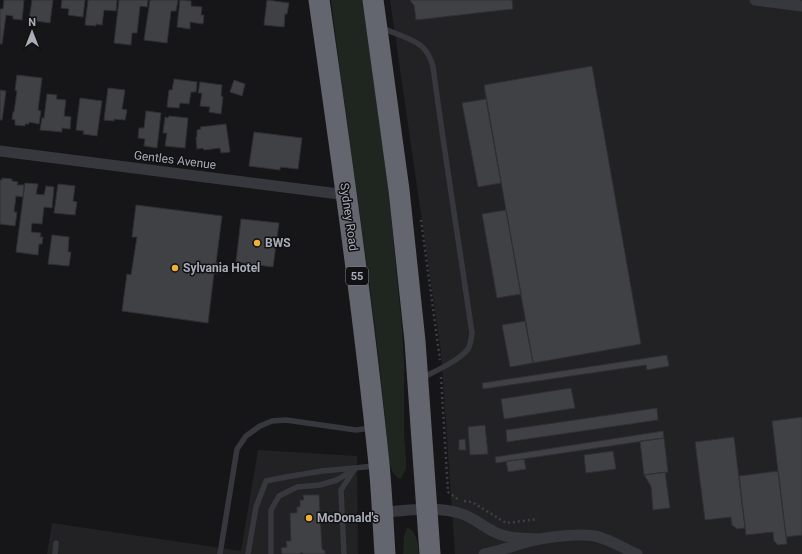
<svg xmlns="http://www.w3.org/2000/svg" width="802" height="554" viewBox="0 0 802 554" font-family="Roboto,sans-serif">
<rect width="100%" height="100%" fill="#161618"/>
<!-- built -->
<path fill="#222225" d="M390 0H802V554H455L441 352Z
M258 450 357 456 358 554H47L52 523 241 551Z"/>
<!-- green -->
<path fill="#1e261f" d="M331 0H362L366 25 388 186 402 328 404 362V434L406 458V468L401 479C393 477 391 468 389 461 376 307 350 154 331 0Z
M407 528C416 529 419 546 419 554H403L404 536Z"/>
<!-- building -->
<path fill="#404145" stroke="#303034" d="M4 0H24L22 20 13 19V16L6 15 2 44H0V9H3Z
M32 0H53L50 23 29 20Z
M62 0H85L83 17 68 15 69 9 61 8Z
M88 0H117L116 11 104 10 102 25 96 24V26L85 25Z
M119 0H148L147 7 140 6 137 33H132L131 45 114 43Z
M150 0H178L176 11H171L167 43 144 40Z
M180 0 191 1V6L202 7 201 15H204L203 24 190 22V29L177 27Z
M267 0 289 3 287 14H285L284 27 264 25Z
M410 0H512L513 9 416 20 414 5 412 3Z
M592 66 641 344 533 363 484 85Z
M17 75 42 78 38 110 41 111 39 124 29 122V124H25V126L15 125V120L12 119 13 112H14L17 91 15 90Z
M174 79 197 82 196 92H191L189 104 180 103 179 108 167 107 169 90H172Z
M234 80 245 84 242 96 230 92Z
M200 82 222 85 221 96 223 97 221 114 209 112 210 107 200 106 202 93H198Z
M108 88 125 90 122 109 127 110 125 120 114 119V121L104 120Z
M0 90 6 91 2 120H0Z
M47 94 57 95 56 99 66 100 64 116 71 117 70 129 62 128V132L40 130 42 118H44Z
M80 98 102 101 97 136 83 134 84 131 76 130Z
M486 99 501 183 478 187 462 103Z
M146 111 161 113 157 148 144 146 145 139 138 138 139 128H144Z
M169 116 188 118 185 148 165 146 167 133H163L165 117 168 118Z
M226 124 230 152 221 153 220 148 204 150 203 148 197 149 196 137H197V130L201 129 200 127Z
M254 132 302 138 298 169 280 167V170L249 166Z
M2 178 12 179V181L18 182 17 185H24L23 197 16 196 14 212H17L15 226 0 224V180H2Z
M25 183 38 184 36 194 44 195 46 186 54 187 52 208 44 207 42 224 32 223 31 232 41 233 40 237H43L42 244H39L38 255 16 252Z
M58 184 75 186 73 201 77 202 75 215 54 213Z
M136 205 222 216 216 263H219L217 274 214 273 208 323 122 311 127 274 131 275 137 237H132Z
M506 210 521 294 497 298 482 214Z
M241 219 279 223 273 267 236 262Z
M52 235 69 237 68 252H71L69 266 48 264Z
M525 321 533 363 510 367 502 325Z
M667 355 669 366 647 370 646 365 483 389 482 383Z
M571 388 575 408 504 419 501 399Z
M657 408 658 420 507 442 506 430Z
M802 417V535L786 537 772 421Z
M485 425 488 454 470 455 468 427Z
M663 431 664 438 496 463 495 457Z
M734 437 745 528 737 529 732 525 731 517 705 520 695 442Z
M664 438 668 472 644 475 640 441Z
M465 439 466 450H459V440Z
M613 451 616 469 586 473 584 455Z
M524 459 526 469 508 472 506 461Z
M778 471 787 544 778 545 774 541 773 532 746 535 739 476Z
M665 472 670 508 653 510 651 486 644 475Z
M303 495H319L322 549 325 551V554H303V553H300V554H282L281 548 287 547 286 541H291L290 513H297V507H300V500H304Z"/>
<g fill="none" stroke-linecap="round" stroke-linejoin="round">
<!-- path -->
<path stroke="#3d3f44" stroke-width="2.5" stroke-dasharray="2 3" stroke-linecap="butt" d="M421 220 440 360
M441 377 448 492 459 500
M464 501 472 502 506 523 538 519"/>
<!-- lane -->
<path stroke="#37383d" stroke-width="5.5" d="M382 28C393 33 411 38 420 45 427 50 431 59 433 67 445 156 459 244 472 333 471 339 471 344 468 349 459 361 435 371 422 378
M55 554 56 543
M220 554 237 449 246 436 260 426 272 421 286 420 356 430 371 428
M248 554 256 507 266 481C284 477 303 474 322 471 339 469 357 468 375 466
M271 554V510L279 496 297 487 320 485 337 480 355 469
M344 554 341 490 354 470"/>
<!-- street -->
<path stroke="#37383d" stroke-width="11" d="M755 0 802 6
M0 151 347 195
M382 512C407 511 434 506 459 513 475 517 487 531 502 535 514 539 527 538 539 539
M484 554C503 551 521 542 540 539 557 536 577 533 595 536 609 539 623 548 637 554"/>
<!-- highway -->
<path stroke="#63666e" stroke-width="21" d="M319 0C341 154 363 309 379 464 382 494 383 524 385 554
M373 0 399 190 415 341 430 554"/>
</g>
<!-- markers -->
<g fill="#f2b134" stroke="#111113" stroke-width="1.5">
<circle cx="257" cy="243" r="4"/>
<circle cx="175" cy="268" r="4"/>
<circle cx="309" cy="518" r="4"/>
</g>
<g text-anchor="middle" stroke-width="3" stroke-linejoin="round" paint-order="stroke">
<!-- shield labels -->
<rect fill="#111113" stroke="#7b7e86" stroke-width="1" x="346" y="267" width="22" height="18" rx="3"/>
<g font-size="11" font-weight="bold" fill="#a8adb8">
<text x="357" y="280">55</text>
</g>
<!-- street labels -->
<g font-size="12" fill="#a8adb8" stroke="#111113">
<text transform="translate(175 160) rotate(7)" y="4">Gentles Avenue</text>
<text transform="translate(349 217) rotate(82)" y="4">Sydney Road</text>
</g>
<!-- poi labels -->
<g font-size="12" font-weight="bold" fill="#a8adb8" stroke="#111113" text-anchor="start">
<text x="265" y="247">BWS</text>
<text x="183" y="272">Sylvania Hotel</text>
<text x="317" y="522">McDonald's</text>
</g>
</g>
<!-- north arrow -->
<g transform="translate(32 32)" stroke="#111113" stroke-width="3" paint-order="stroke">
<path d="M0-3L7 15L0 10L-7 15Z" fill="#a8adb8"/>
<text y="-6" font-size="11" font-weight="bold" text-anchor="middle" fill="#a8adb8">N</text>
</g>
</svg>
